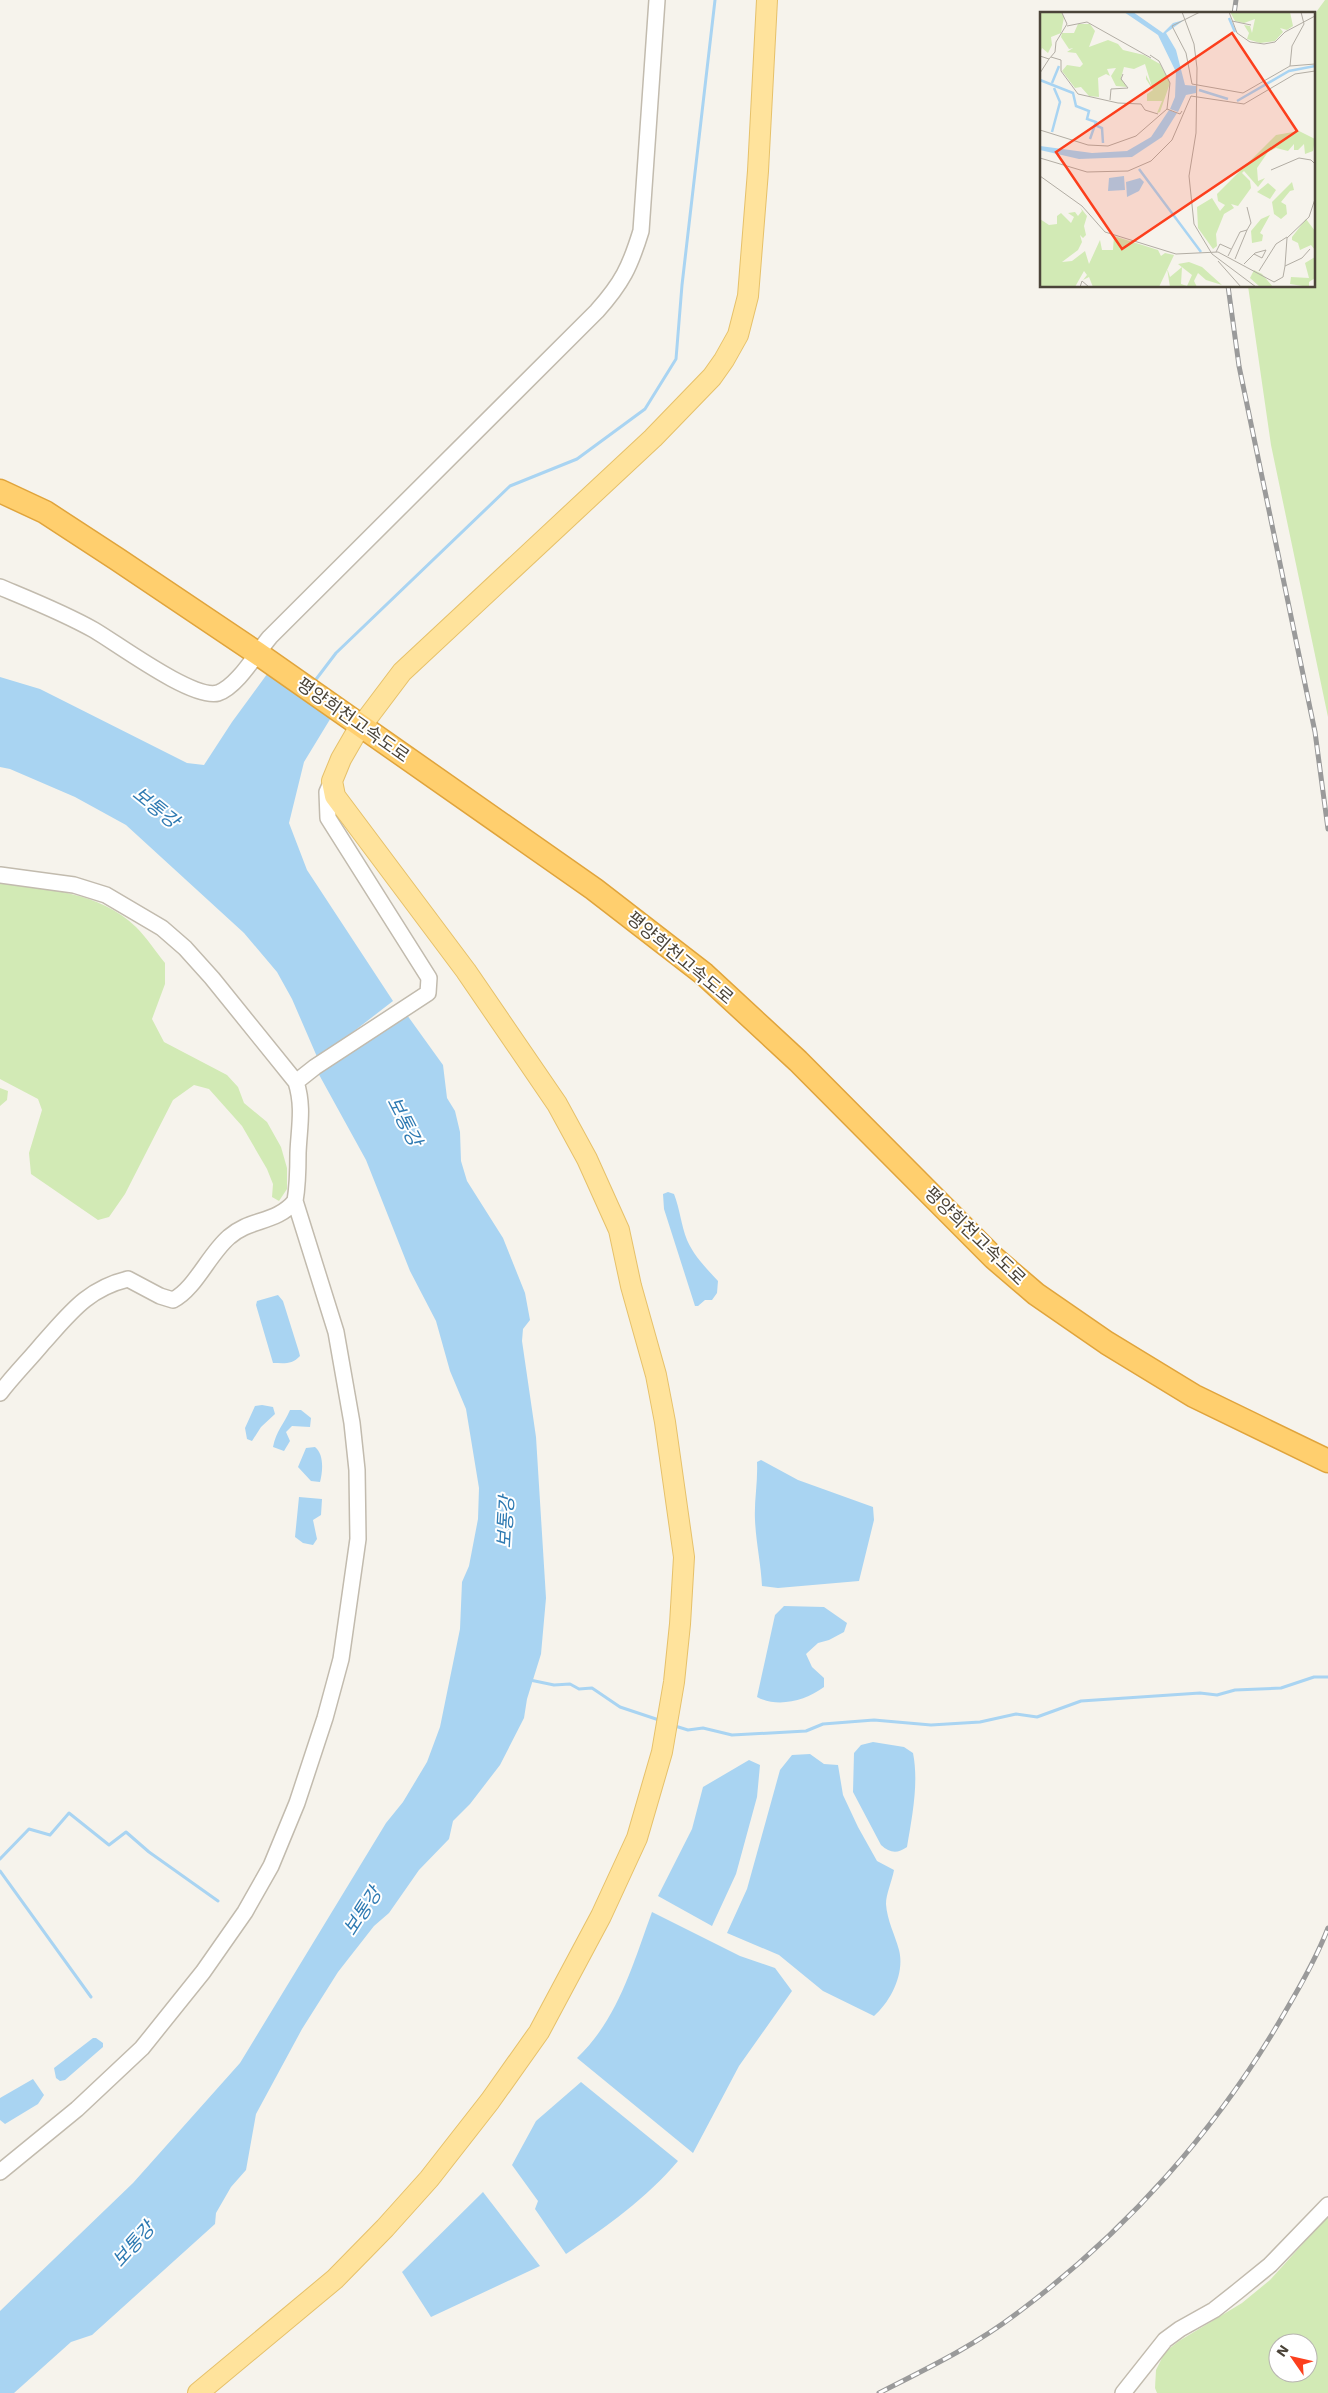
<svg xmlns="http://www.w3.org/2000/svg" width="1328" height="2393" viewBox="0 0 1328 2393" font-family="'Work Sans','Noto Sans KR',sans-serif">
<rect width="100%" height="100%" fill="#f6f3ec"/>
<!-- green -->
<path fill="#d2eab5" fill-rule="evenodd" d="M1325 0H1328V717L1271 445 1248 286H1314V15Z
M0 883C47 889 100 892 136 927 147 938 156 952 165 963V984L152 1019 164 1042 227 1075 238 1087 244 1103 267 1122 281 1147 287 1168V1189L279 1201 272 1197 273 1184 267 1169 242 1126 209 1089 194 1085 173 1100 125 1194 109 1217 98 1220 31 1174 29 1153 42 1110 38 1099 0 1079Z
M0 1088 8 1091 7 1100 0 1106Z
M1328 2216V2393H1157L1155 2388 1156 2370 1165 2352 1179 2341 1242 2303 1270 2280ZM1278 2343H1308V2373H1278Z"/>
<!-- water -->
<path fill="#a9d4f2" d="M270 670 332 716 304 762 289 823 307 870 393 1001 318 1059 292 999 277 972 244 933 126 825 75 797 10 769 0 767V677L40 689 187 763 204 765 232 722Z
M407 1015 443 1065 447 1098 455 1111 460 1132 461 1161 467 1181 503 1238 525 1293 530 1320 523 1329 522 1341 536 1437 546 1598 541 1654 527 1699 524 1718 500 1765 470 1804 453 1821 449 1839 419 1870 389 1913 374 1926 338 1972 302 2029 256 2114 246 2170 231 2187 216 2213 215 2224 92 2335 71 2342 14 2393H0V2311L133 2183 240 2063 386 1823 403 1802 427 1762 440 1727 460 1629 462 1582 469 1566 478 1519 479 1488 466 1409 450 1371 436 1321 410 1271 366 1160 317 1071Z
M668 1192 674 1194C680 1209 681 1225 687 1240 694 1256 706 1268 718 1281L717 1293 712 1300H705L698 1306H695L664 1209 663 1194Z
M278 1295 283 1301 299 1352 300 1356C292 1365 284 1363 273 1363L256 1305 257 1301Z
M262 1405 273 1407 275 1414 261 1427 252 1441 247 1439 245 1428 255 1406Z
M290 1410H301L311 1418 310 1427 292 1426 286 1432 290 1441 284 1451 273 1447C276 1431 284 1424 290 1410Z
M315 1447C324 1454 323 1471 320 1482L311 1481 298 1467 306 1448Z
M761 1460 798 1480 873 1507 874 1520 859 1581 778 1588 762 1586C761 1564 756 1543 755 1520 754 1501 758 1482 757 1462Z
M299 1497 322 1499 321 1515 313 1520 317 1539 313 1545 303 1543 295 1537Z
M784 1606 824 1607 847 1623 844 1632 829 1640 818 1643 806 1654 812 1667 824 1678V1687C805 1701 778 1708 757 1697L775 1615Z
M873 1742 904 1747 913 1753C919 1783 912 1817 907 1847 897 1854 890 1853 881 1845L853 1792 854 1753 861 1745Z
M810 1754 824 1764 838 1765 843 1795 858 1827 877 1861 894 1870C892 1881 886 1894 886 1904 887 1920 895 1935 899 1950 905 1973 891 2001 874 2016L823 1991 779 1955 727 1933 747 1889 780 1770 792 1755Z
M749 1760 760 1765 757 1797 736 1874 712 1926 658 1896 692 1829 703 1787Z
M652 1912 740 1956 775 1968 792 1991 739 2066 693 2153 577 2058C618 2019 633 1964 652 1912Z
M93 2038H96L103 2043V2047L65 2080 60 2081 56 2078 54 2068Z
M33 2079 44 2095 38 2104 5 2124 0 2120V2098Z
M581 2082 678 2161C647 2198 606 2227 566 2254L535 2209 538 2201 512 2165 536 2121Z
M483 2192 540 2266 431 2317 402 2272Z"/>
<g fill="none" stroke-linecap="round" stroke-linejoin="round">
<!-- stream -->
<path stroke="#a9d4f2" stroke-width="3" d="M314 682 336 653 510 486 577 459 645 409 676 359 682 285 715 0
M530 1680 554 1685 570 1684 579 1689 592 1688 620 1707 659 1720
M675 1726 688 1730 703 1728 732 1735 806 1731 823 1724 874 1720 931 1725 980 1722 1016 1714 1037 1717 1081 1701 1200 1693 1217 1695 1235 1690 1281 1688 1314 1677H1328
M0 1859 29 1829 50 1835 69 1813 109 1845 126 1832 149 1852 218 1901
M0 1871 91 1997"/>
<defs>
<path id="minor" d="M0 587C31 600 64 613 94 630 118 644 193 700 218 693 238 686 257 652 270 637L597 311C622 283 630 267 641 231L657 0
M0 875 74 885 106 895 162 928 185 948 212 978 296 1082 315 1067 428 993 429 978 328 818 327 792 331 783
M0 1393C13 1376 29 1360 43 1343 70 1313 87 1289 128 1279L160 1296 173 1300C195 1289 209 1254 229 1237 250 1218 276 1224 295 1201
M0 2172 77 2109 142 2048 203 1972 245 1912 271 1866 297 1803 325 1718 341 1659 358 1539 357 1470 352 1423 336 1332 295 1201C298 1184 298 1170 298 1153 299 1128 304 1107 296 1082
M1123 2393 1165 2340 1180 2329 1214 2310 1238 2291 1270 2265 1328 2205"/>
<path id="major" d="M198 2393 335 2279 385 2228 429 2179 490 2101 539 2032 601 1916 637 1838 662 1752 674 1682 680 1624 684 1557 665 1422 656 1375 631 1286 619 1230 587 1159 557 1104 466 971 335 796 332 781 341 759 356 733 402 672 653 438 712 377 724 360 738 335 748 296 758 171 767 0"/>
<path id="highway" d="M0 491 45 512 117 559 257 653 594 889 704 974 798 1061 994 1258 1036 1294 1107 1343 1194 1396 1328 1461"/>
</defs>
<!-- minor casing -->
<use href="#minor" stroke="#c2bbae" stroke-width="18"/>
<!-- major casing -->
<use href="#major" stroke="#e6c16a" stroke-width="22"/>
<!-- highway casing -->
<use href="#highway" stroke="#e0a43c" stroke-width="25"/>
<!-- minor -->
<use href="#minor" stroke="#fff" stroke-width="15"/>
<!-- major -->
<use href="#major" stroke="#ffe39c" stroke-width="20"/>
<!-- highway -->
<use href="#highway" stroke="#ffcf6e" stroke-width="22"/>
<defs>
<path id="rail" d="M1234 14 1236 0
M1228 286 1239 366 1315 732 1328 829
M879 2393C926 2369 974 2346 1016 2314 1125 2233 1218 2129 1285 2012 1301 1985 1317 1957 1328 1928"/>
</defs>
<!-- rail casing -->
<use href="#rail" stroke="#9a9a9a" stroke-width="5"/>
<!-- rail -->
<use href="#rail" stroke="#fff" stroke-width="3" stroke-dasharray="9" stroke-linecap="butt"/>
</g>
<g text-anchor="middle" stroke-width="4" stroke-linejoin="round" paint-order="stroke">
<!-- street labels -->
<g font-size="18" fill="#4b4439" stroke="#fff">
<text transform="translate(353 720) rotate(35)" y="6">평양희천고속도로</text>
<text transform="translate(680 958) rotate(40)" y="6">평양희천고속도로</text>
<text transform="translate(975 1236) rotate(44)" y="6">평양희천고속도로</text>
</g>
<!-- water labels -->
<g font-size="19" font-style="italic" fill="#2e7ab2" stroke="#fff">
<text transform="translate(156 807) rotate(39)" y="7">보통강</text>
<text transform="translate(405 1121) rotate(63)" y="7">보통강</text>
<text transform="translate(505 1522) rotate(-87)" y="7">보통강</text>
<text transform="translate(362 1911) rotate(-57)" y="7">보통강</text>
<text transform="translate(133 2244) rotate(-48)" y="7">보통강</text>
</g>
</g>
<!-- overview -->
<g transform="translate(1040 12)">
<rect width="275" height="275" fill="#f6f3ec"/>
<path d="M0 0H21L24 5 21 21 11 25 12 33 8 41 2 36 0 41ZM190 0H250L253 14 247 18 240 16 243 20 235 29 220 31 207 27 209 21 204 13 210 14 212 21 215 7 204 11 195 9ZM38 12H50L55 19 49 35 68 28 78 32 83 38 104 43 120 52 130 71 120 100 117 101 122 89H107V82L113 78 106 67V63L112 75 105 52 94 57 84 55 81 66 87 75 76 74 71 64 76 56 67 57 70 64 66 62 58 66 59 85 49 84 41 75 35 76 22 59 27 53 40 55 43 52 36 41 27 40 33 36 29 37 21 25 22 21H34ZM259 119 275 127 273 139 265 142 264 132 258 138H254V132L248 139 236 136 228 140 217 156 218 169 225 166 218 175 204 159 202 161 210 169 211 176 198 194 191 192 194 196 184 202 176 222 177 234 173 237 158 216 157 195 172 186 180 199 185 193 178 189 177 182 236 123ZM252 170 254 178 250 179 241 190 246 193 247 202 241 207 234 202 232 190ZM228 171 236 178 230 187 217 180ZM40 195 47 204 44 214 46 223 43 226 40 223 42 230 38 238 22 250 32 249 45 239 49 252 60 228 62 238H73L74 224 118 238 121 244 125 241 134 243 119 275H53L49 265 43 268 47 263 44 259 35 275H0V207L9 213 17 212V204L21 201 31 211 34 205 28 201 35 200 38 204 42 199ZM230 203 220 221 223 223 222 229 212 231 211 219 221 207ZM266 207 275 219V238L271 233 260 238 258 231 252 228V225ZM275 245V266L269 270V275L250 272 251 265 269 266 265 251ZM149 250 162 255 182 273 166 268 158 261 154 269 157 275H130L127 256 130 265 142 255 141 272 147 274 152 263 138 252ZM214 258 222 262 233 275H220L210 266Z" fill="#d2eab5"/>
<path d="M84 0H93L123 21 133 11 144 8 126 21 136 38 145 73 156 74V81L146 83 138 100 130 97 135 85 136 60 118 23ZM129 98 137 101 122 125 92 145 39 147 0 138V134L52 141 87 139 111 125ZM84 164 85 178 68 179 69 166ZM100 166 104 170 99 179 87 185 86 170Z" fill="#a9d4f2"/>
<path fill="none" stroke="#a9d4f2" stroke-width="2.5" d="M189 6 195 20M0 68 33 81 36 94 49 99 47 107 56 110 50 127M12 71 19 54M159 78 188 87M197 89 249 59 275 54M55 113 62 116 63 131M12 120 20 90 14 76M99 157 161 240"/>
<path fill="none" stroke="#b2ada4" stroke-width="1" d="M142 0 154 32 157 56 156 121 149 164 154 212 172 242 216 275M160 0 132 14 146 41 152 72 203 81 250 54 275 52M189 0 197 21 210 30 224 32 235 30 245 20 275 4M192 9 211 13M27 14 47 10 111 46M110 43 119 49 130 71 127 97 140 102 142 99M0 44 9 47 15 40 16 30 27 12 22 1M11 45 21 48V59L38 82 78 91 101 92 105 98 118 102M250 54 252 34 264 12 261 0M0 61 9 47M70 88 71 77 88 76 81 67 83 62M0 118 48 133 68 134 96 124 127 97M0 146 47 160 88 159 111 149 132 128 151 84 204 92 255 62 275 59M231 158 259 146 271 148 275 152M0 164 42 194 65 220 136 242 178 240 234 270 243 265 245 254 262 246 270 237M207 218 211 211 207 195M176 240 180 232 191 237M188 244 200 220 207 218 195 247M178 249 201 275M204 252 215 241 226 238 222 246 214 242M245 254 247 226 269 205 275 187M219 259 236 232 247 225M40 275 42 269 49 275"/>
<path fill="#fc3f1d" fill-opacity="0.15" stroke="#fc3f1d" stroke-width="2.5" d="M192 21 257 119 82 237 16 140Z"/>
<rect width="275" height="275" fill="none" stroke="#4b4439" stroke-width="2.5"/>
</g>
<!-- north arrow -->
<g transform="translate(1293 2358) rotate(304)"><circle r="24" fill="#ffffff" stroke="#b7b4b0"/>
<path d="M0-4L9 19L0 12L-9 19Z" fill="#fc3f1d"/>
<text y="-8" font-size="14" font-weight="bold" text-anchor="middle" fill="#4b4439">N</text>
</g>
</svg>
